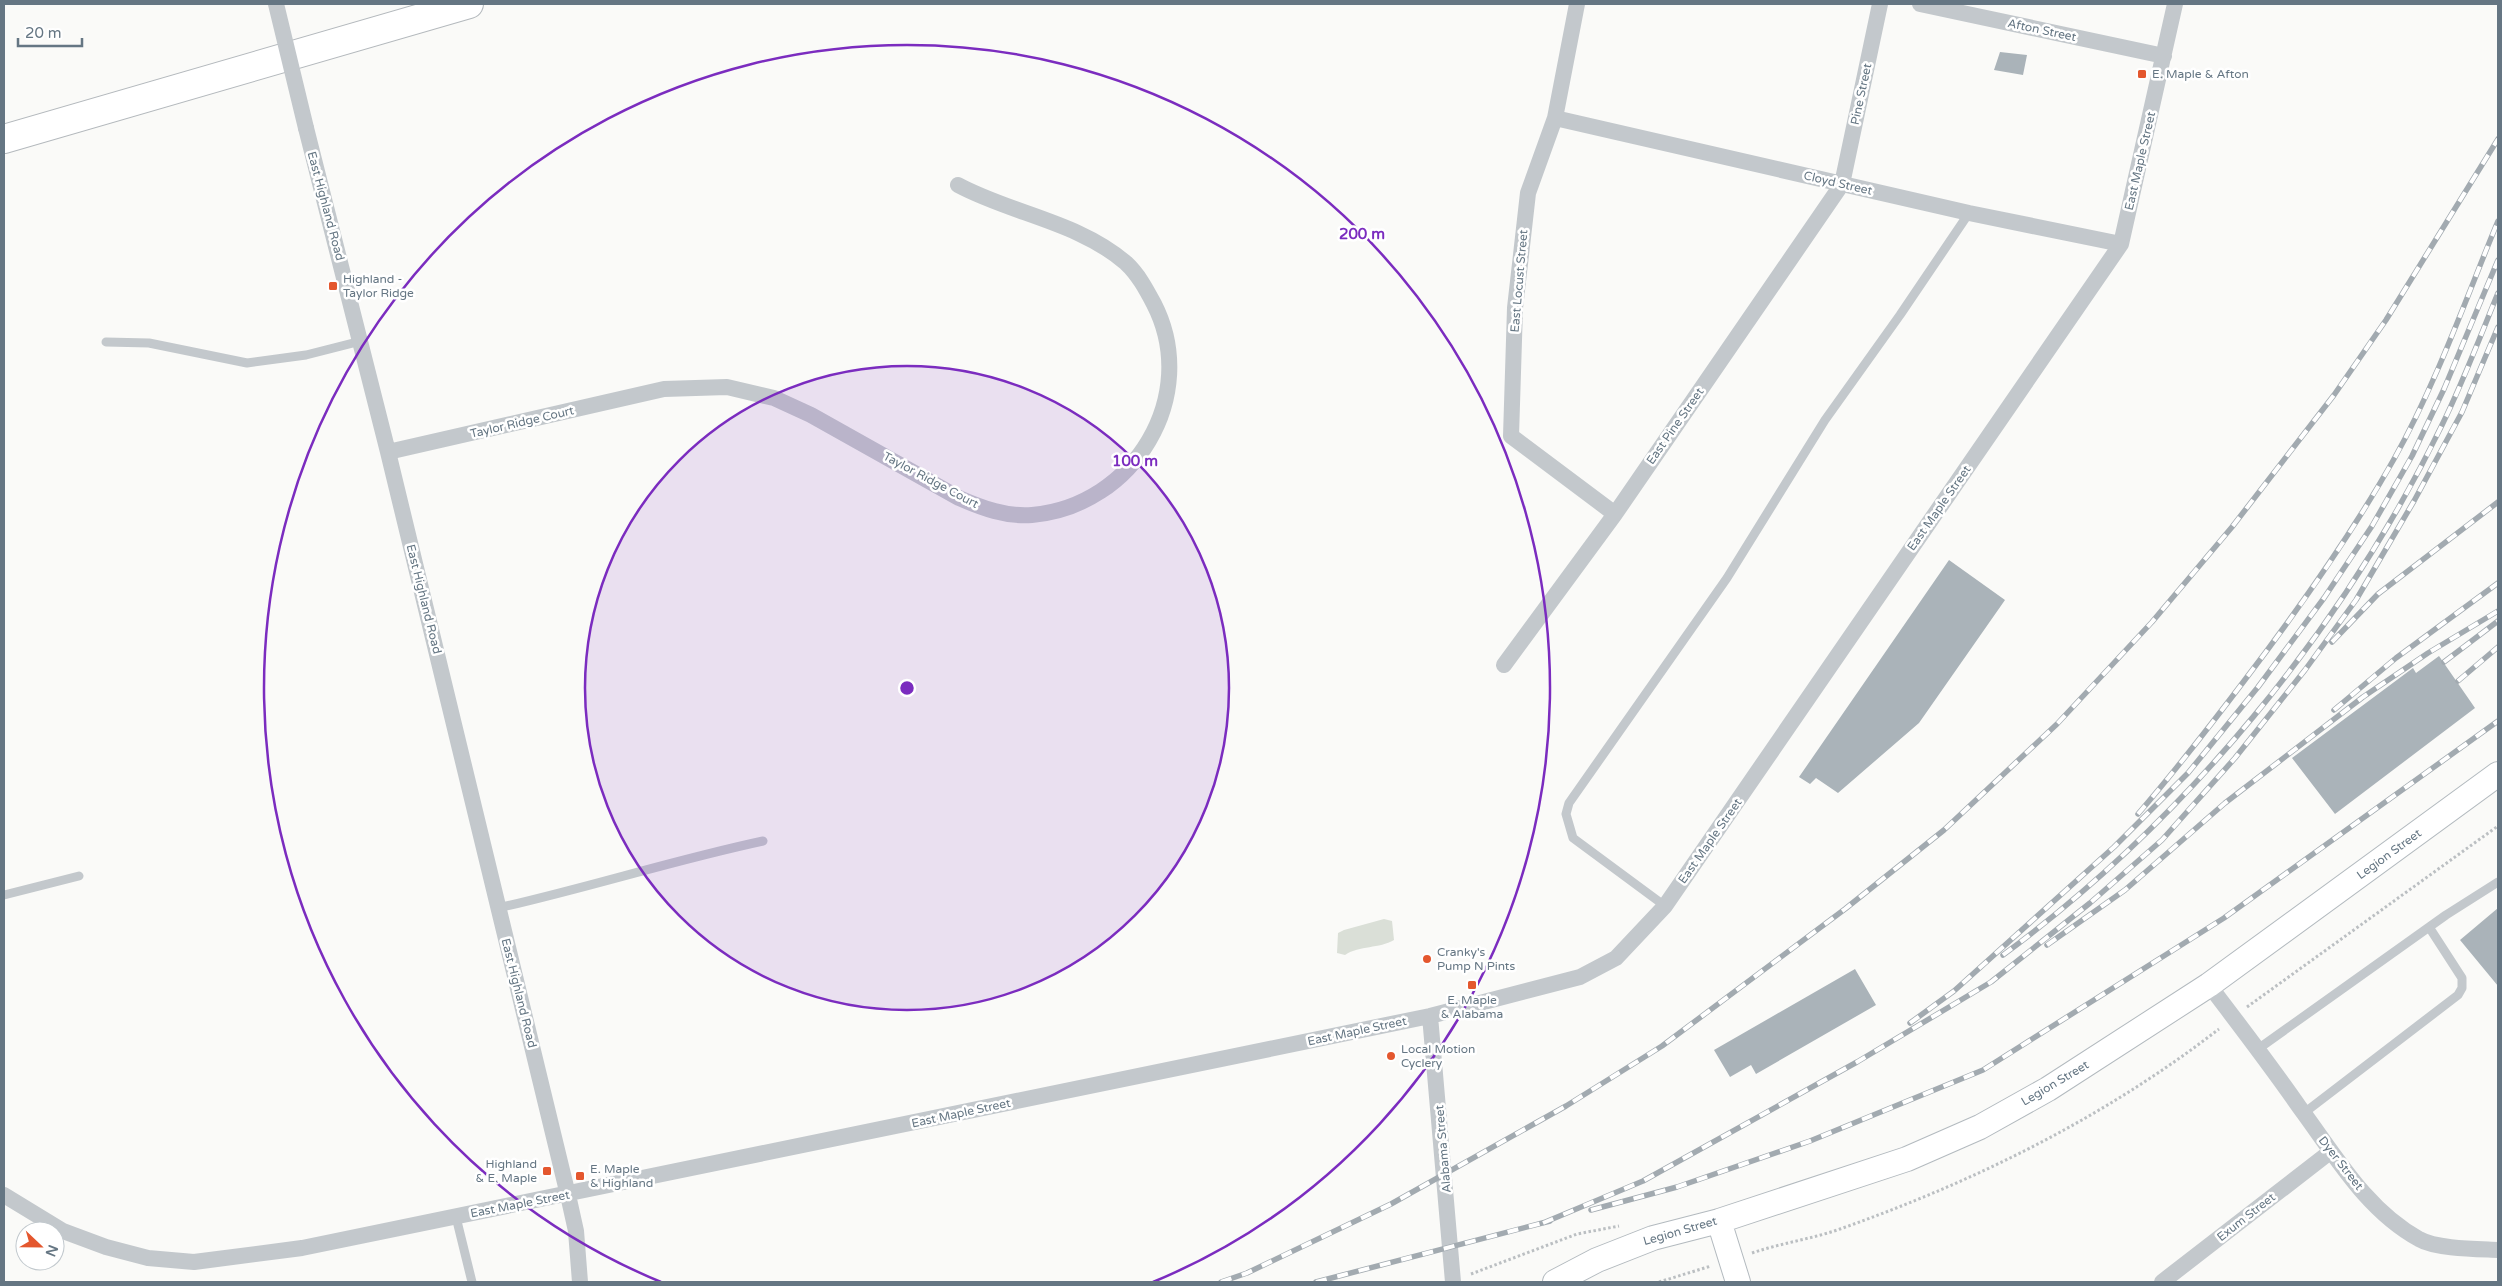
<svg xmlns="http://www.w3.org/2000/svg" width="2502" height="1286" viewBox="0 0 2502 1286" font-family="'Varela Round',sans-serif">
<rect width="100%" height="100%" fill="#fafaf8"/>
<!-- green -->
<path fill="#dadfd7" d="M1384 919 1392 921 1394 940C1379 949 1360 945 1345 955L1337 953 1338 933 1344 930Z"/>
<!-- building -->
<path fill="#aab3b9" d="M2000 52 2027 55 2023 75 1994 70Z
M1949 560 2005 600 1919 723 1838 793 1816 778 1810 784 1799 777Z
M2439 656 2475 708 2335 814 2292 758 2413 668 2416 673Z
M2498 908V986L2460 940Z
M1855 969 1876 1005 1756 1074 1751 1065 1730 1077 1714 1050Z"/>
<g fill="none" stroke-linecap="round" stroke-linejoin="round">
<defs>
<path id="secondary" d="M1719 1221 1738 1282
M1555 1282 1597 1260 1653 1238 1719 1221 1907 1159 1980 1127 2048 1089 2209 985 2498 774"/>
<path id="highway" d="M4 139 469 4"/>
</defs>
<!-- secondary casing -->
<use href="#secondary" stroke="#b3babf" stroke-width="26"/>
<!-- highway casing -->
<use href="#highway" stroke="#b4b9bd" stroke-width="30"/>
<!-- path -->
<path stroke="#bbbfc2" stroke-width="3" stroke-dasharray="2.5 2.5" stroke-linecap="butt" d="M2247 1007 2498 826
M1752 1253C1781 1243 1812 1239 1840 1229 1976 1181 2105 1117 2219 1029
M1471 1274 1577 1234 1619 1226
M1659 1282 1711 1266"/>
<!-- lane -->
<path stroke="#c3c8cc" stroke-width="9" d="M106 342 149 343 247 363 306 355 361 341
M4 895 79 876
M1665 906 1573 838 1566 814 1569 803 1727 578 1825 420 1900 315 1969 213
M498 908C587 888 674 860 763 841
M2258 1049 2446 915 2498 882
M2304 1113 2458 995 2462 988V978L2429 927
M456 1217 472 1282"/>
<!-- street -->
<path stroke="#c3c8cc" stroke-width="16" d="M1577 4 1555 118 1528 193 1515 308 1511 436 1615 514
M1920 4 2164 56
M1555 118 1969 213 2121 244
M306 128 388 452 568 1195 576 1231 580 1282
M388 452 664 389 727 387 774 398 811 415 959 498C982 508 1006 517 1032 515 1134 506 1201 396 1154 304 1146 289 1138 274 1126 263 1079 222 1012 214 958 185
M1504 665 1615 514 1842 184 1880 4
M2209 985C2240 1026 2271 1066 2300 1108 2335 1155 2366 1210 2419 1239 2436 1249 2479 1249 2498 1250
M1430 1016 1453 1282
M4 1195 63 1231 106 1247 148 1258 194 1262 302 1248 1430 1016 1580 977 1616 958 1665 906 2121 244 2175 4
M2162 1282 2330 1152"/>
<!-- secondary -->
<use href="#secondary" stroke="#fff" stroke-width="24"/>
<!-- highway -->
<use href="#highway" stroke="#fff" stroke-width="28"/>
<defs>
<path id="rail" d="M2332 642 2378 594 2498 502
M2444 662 2498 621
M2458 681 2498 647
M2334 710 2396 658 2498 583
M2138 814C2175 771 2210 726 2244 681 2298 610 2350 537 2394 459 2436 384 2465 301 2498 221
M2047 945 2125 890 2225 803 2363 697 2428 653 2498 611
M2003 955C2186 820 2343 629 2442 425 2463 382 2480 337 2498 293
M1910 1023 1954 991 2114 847 2188 773 2258 687 2324 598 2372 526 2412 456 2444 389 2498 260
M1591 1210 1677 1187 1810 1141 1983 1070 2224 918 2498 721
M1543 1223 1643 1181 1857 1062 1991 982 2090 903 2162 840 2235 758 2305 670 2356 600 2414 501 2462 412 2498 327
M1221 1282 1247 1273 1391 1204 1566 1106 1662 1046 1845 909 1944 830 2057 724 2152 622 2232 527 2334 395 2386 320 2498 139
M1316 1282 1550 1221"/>
</defs>
<!-- rail casing -->
<use href="#rail" stroke="#a2aab0" stroke-width="5.5"/>
<!-- rail -->
<use href="#rail" stroke="#fff" stroke-width="4" stroke-dasharray="11" stroke-linecap="butt"/>
<!-- street-bridge -->
<path stroke="#c3c8cc" stroke-width="16" d="M276 4 306 128"/>
</g>
<!-- distance rings -->
<circle cx="907" cy="688" r="322" fill="#7b2cbf" fill-opacity=".12"/>
<g fill="none" stroke="#7b2cbf" stroke-width="2.5">
<circle cx="907" cy="688" r="322"/>
<path d="M661 1282A643 643 0 1 1 1153 1282"/>
</g>
<!-- markers -->
<g fill="#e4572e" stroke="#fff" stroke-width="2">
<rect x="2137" y="69" width="10" height="10" rx="2.5"/>
<rect x="328" y="281" width="10" height="10" rx="2.5"/>
<circle cx="1427" cy="959" r="5"/>
<rect x="1467" y="980" width="10" height="10" rx="2.5"/>
<circle cx="1391" cy="1056" r="5"/>
<rect x="542" y="1166" width="10" height="10" rx="2.5"/>
<rect x="575" y="1171" width="10" height="10" rx="2.5"/>
</g>
<g text-anchor="middle" stroke-width="5" stroke-linejoin="round" paint-order="stroke">
<!-- street labels -->
<g font-size="12" fill="#657683" stroke="#fff">
<text transform="translate(2042 30) rotate(12)" y="4">Afton Street</text>
<text transform="translate(1861 94) rotate(-78)" y="4">Pine Street</text>
<text transform="translate(2140 161) rotate(-77)" y="4">East Maple Street</text>
<text transform="translate(1838 183) rotate(13)" y="4">Cloyd Street</text>
<text transform="translate(326 206) rotate(75)" y="4">East Highland Road</text>
<text transform="translate(1519 281) rotate(-85)" y="4">East Locust Street</text>
<text transform="translate(522 422) rotate(-13)" y="4">Taylor Ridge Court</text>
<text transform="translate(1675 426) rotate(-55)" y="4">East Pine Street</text>
<text transform="translate(931 480) rotate(28)" y="4">Taylor Ridge Court</text>
<text transform="translate(1939 508) rotate(-55)" y="4">East Maple Street</text>
<text transform="translate(424 599) rotate(76)" y="4">East Highland Road</text>
<text transform="translate(1710 841) rotate(-55)" y="4">East Maple Street</text>
<text transform="translate(2389 854) rotate(-36)" y="4">Legion Street</text>
<text transform="translate(519 993) rotate(76)" y="4">East Highland Road</text>
<text transform="translate(1357 1031) rotate(-12)" y="4">East Maple Street</text>
<text transform="translate(2055 1083) rotate(-31)" y="4">Legion Street</text>
<text transform="translate(961 1113) rotate(-12)" y="4">East Maple Street</text>
<text transform="translate(1443 1149) rotate(-95)" y="4">Alabama Street</text>
<text transform="translate(2341 1163) rotate(52)" y="4">Dyer Street</text>
<text transform="translate(520 1204) rotate(-11)" y="4">East Maple Street</text>
<text transform="translate(2246 1217) rotate(-38)" y="4">Exum Street</text>
<text transform="translate(1680 1231) rotate(-16)" y="4">Legion Street</text>
</g>
<!-- poi labels -->
<g font-size="12" fill="#657683" stroke="#fff" text-anchor="start">
<text x="2152" y="78">E. Maple &amp; Afton</text>
<text x="343" y="283">Highland -<tspan x="343" dy="14">Taylor Ridge</tspan></text>
<text x="1437" y="956">Cranky's<tspan x="1437" dy="14">Pump N Pints</tspan></text>
<text x="1472" y="1004" text-anchor="middle">E. Maple<tspan x="1472" dy="14">&amp; Alabama</tspan></text>
<text x="1401" y="1053">Local Motion<tspan x="1401" dy="14">Cyclery</tspan></text>
<text x="537" y="1168" text-anchor="end">Highland<tspan x="537" dy="14">&amp; E. Maple</tspan></text>
<text x="590" y="1173">E. Maple<tspan x="590" dy="14">&amp; Highland</tspan></text>
</g>
</g>
<circle cx="907" cy="688" r="8" fill="#7b2cbf" stroke="#fff" stroke-width="2.5"/>
<g font-size="15" text-anchor="middle" font-weight="bold" fill="#7b2cbf" stroke="#fff" stroke-width="5" stroke-linejoin="round" paint-order="stroke">
<text x="1362" y="239">200 m</text>
<text x="1135" y="466">100 m</text>
</g>
<!-- border -->
<rect width="2502" height="1286" fill="none" stroke="#657683" stroke-width="10"/>
<!-- north arrow -->
<g transform="translate(40 1246) rotate(112)"><circle r="24" fill="#ffffff" stroke="#c1c8cd"/>
<path d="M0-4L9 19L0 12L-9 19Z" fill="#e4572e"/>
<text y="-8" font-size="14" font-weight="bold" text-anchor="middle" fill="#657683">N</text>
</g>
<!-- scale -->
<path d="M18 38v8h64v-8" fill="none" stroke="#657683" stroke-width="2.5"/>
<text x="25" y="38" font-size="15" fill="#657683" stroke="#ffffff" stroke-width="4" paint-order="stroke">20 m</text>
</svg>
